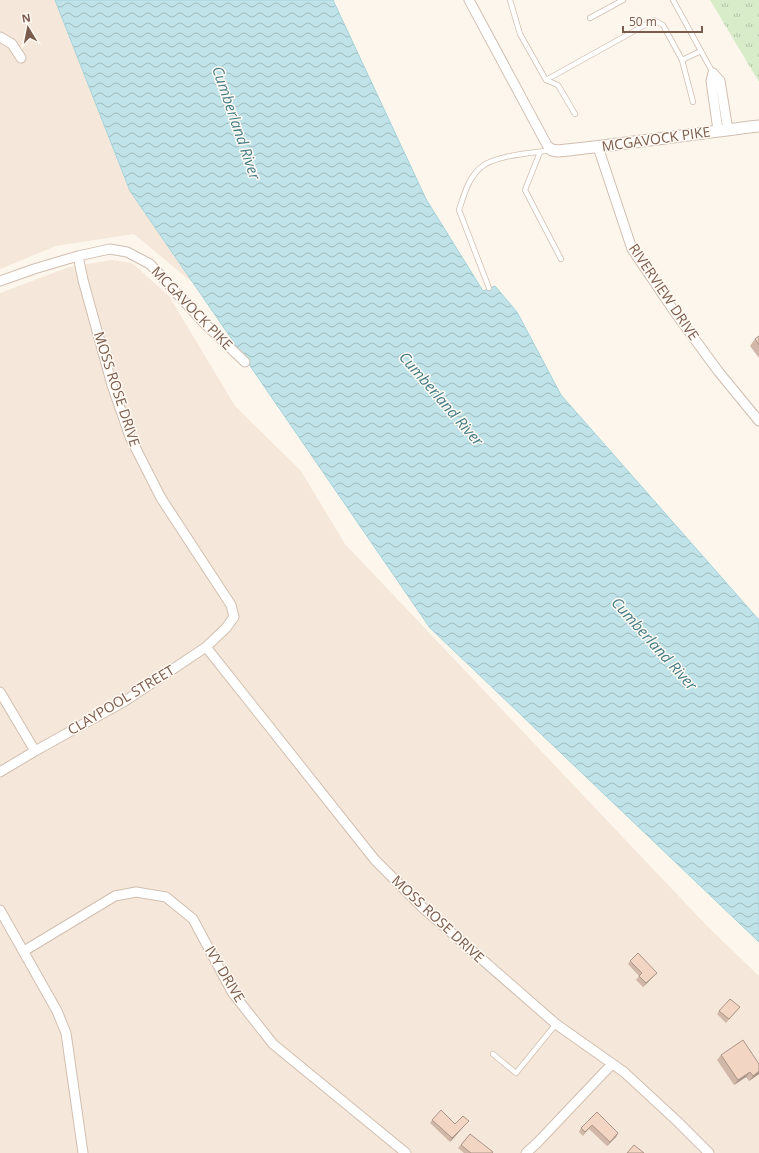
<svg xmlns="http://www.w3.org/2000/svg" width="759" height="1153" viewBox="0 0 759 1153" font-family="'Open Sans',sans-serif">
<defs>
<pattern id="grass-tufts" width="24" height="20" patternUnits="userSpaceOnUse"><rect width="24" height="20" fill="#d8ecc9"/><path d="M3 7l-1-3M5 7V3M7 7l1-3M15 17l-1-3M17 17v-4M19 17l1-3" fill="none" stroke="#b4c2a5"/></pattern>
<pattern id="water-waves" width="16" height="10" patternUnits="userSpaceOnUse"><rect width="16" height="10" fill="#bfe3e8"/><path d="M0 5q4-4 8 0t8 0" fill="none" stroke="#a0bbbe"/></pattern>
</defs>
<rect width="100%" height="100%" fill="#fdf6ec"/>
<!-- residential -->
<path fill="#f5e8da" d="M0 0H55L130 191 194 284 134 234 56 246 0 269Z
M111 260 132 263 169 296 235 406 301 471 345 544 708 927 759 976V1153H0V293L69 267Z"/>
<!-- grass -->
<path fill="url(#grass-tufts)" d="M710 0H759V82Z"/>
<!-- water -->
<path fill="url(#water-waves)" stroke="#a5d3da" d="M55 0H333L426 199 483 291 495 286 517 312 561 395 759 620V942L430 628 130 191Z"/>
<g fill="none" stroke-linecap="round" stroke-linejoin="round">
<defs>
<path id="service" d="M510 0 520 34 546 80 558 85 575 114
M673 0 713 73
M590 18 623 0
M682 60 701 51
M546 80 654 20 663 25 682 60 693 102
M540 152 525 190 561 259
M489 288 459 210C464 195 468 179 480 168 494 155 533 153 552 150
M493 1054 516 1073 556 1024"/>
<path id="minor" d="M469 0 547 145 552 150
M0 37 12 44 21 58
M713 73 720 81 728 130
M713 73 711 81 718 130
M598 147 632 249 674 311 718 371 759 421
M0 281 34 269 78 256 110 249 127 252 150 264 204 323 245 362
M206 647 375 860 422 907 556 1024 624 1072 678 1122 709 1153
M0 692 35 751
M0 772 35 751 125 701 206 647 226 628 234 617 231 605 161 498 130 437 112 385 83 280 78 256
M0 910 57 1011 66 1033 83 1153
M24 951 115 896 136 892 166 897 193 919 232 992 273 1044 406 1153
M526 1153 538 1142 612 1064"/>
<path id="tertiary" d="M552 150 558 151C625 144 692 134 759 126"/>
</defs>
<!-- service casing -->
<use href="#service" stroke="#d1beb0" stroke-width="6"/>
<!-- minor casing -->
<use href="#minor" stroke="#d1beb0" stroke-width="11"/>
<!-- tertiary casing -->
<use href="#tertiary" stroke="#d1beb0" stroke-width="13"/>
<!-- service -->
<use href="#service" stroke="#fff" stroke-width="4.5"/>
<!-- minor -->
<use href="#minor" stroke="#fff" stroke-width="9"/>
<!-- tertiary -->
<use href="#tertiary" stroke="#fff" stroke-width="11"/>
</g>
<!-- wall -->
<path fill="#d1b7a8" d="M759 336V358L750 346 755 339Z
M630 961 654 976 643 987 636 980 639 976 628 964Z
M740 1007 726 1023 717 1014 719 1011Z
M721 1055 759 1074 749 1081 746 1077 734 1085 717 1060Z
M597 1112 618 1133 616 1137 607 1146 589 1129 583 1136 579 1132 581 1128Z
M432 1120 455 1124H466L450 1142 430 1123Z
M470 1134 492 1153H464L458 1148Z"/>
<!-- shaded-wall -->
<path fill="#aa9588" d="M657 973 643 987 646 983Z
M759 1071V1074L749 1081 753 1076Z
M750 1072 746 1077 734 1085 738 1080Z
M469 1121 466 1124 450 1142 452 1138Z
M618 1133 616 1137 607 1146 610 1142Z"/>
<!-- building -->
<path fill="#f3d5c3" stroke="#aa9588" d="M759 336V345L755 339Z
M638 953 657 973 646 983 639 976 642 973 630 961Z
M730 999 740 1007 729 1019 719 1011Z
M743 1040 759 1064V1071L753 1076 750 1072 738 1080 721 1055Z
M441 1110 455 1124 463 1116 469 1121 452 1138 432 1120Z
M597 1112 618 1133 610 1142 592 1125 585 1132 581 1128Z
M470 1134 493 1152 492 1153H471L461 1145Z
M634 1145 644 1153H627Z"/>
<g text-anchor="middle" stroke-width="3" stroke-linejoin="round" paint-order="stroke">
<!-- street labels -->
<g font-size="14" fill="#7a5c4d" stroke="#fffaf3">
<text transform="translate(656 139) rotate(-8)" y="5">MCGAVOCK PIKE</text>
<text transform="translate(664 292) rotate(56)" y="5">RIVERVIEW DRIVE</text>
<text transform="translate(192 308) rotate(46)" y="5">MCGAVOCK PIKE</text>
<text transform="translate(117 389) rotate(72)" y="5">MOSS ROSE DRIVE</text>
<text transform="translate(121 700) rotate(-31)" y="5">CLAYPOOL STREET</text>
<text transform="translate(438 919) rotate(43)" y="5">MOSS ROSE DRIVE</text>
<text transform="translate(225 974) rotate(59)" y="5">IVY DRIVE</text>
</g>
<!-- water labels -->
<g font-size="15" font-style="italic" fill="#437c86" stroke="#fffaf3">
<text transform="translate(236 123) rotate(71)" y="5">Cumberland River</text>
<text transform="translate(441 399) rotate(49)" y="5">Cumberland River</text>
<text transform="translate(654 644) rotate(48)" y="5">Cumberland River</text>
</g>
</g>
<!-- north arrow -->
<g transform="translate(28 28) rotate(350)" stroke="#fffaf3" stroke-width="3" paint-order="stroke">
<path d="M0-3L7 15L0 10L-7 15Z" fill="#7a5c4d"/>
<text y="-6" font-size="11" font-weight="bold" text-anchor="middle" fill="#7a5c4d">N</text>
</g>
<!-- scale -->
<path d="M623 26v6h79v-6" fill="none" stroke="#7a5c4d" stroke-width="2"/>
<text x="629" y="26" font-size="12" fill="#7a5c4d" stroke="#fffaf3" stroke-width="3" paint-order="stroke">50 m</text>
</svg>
